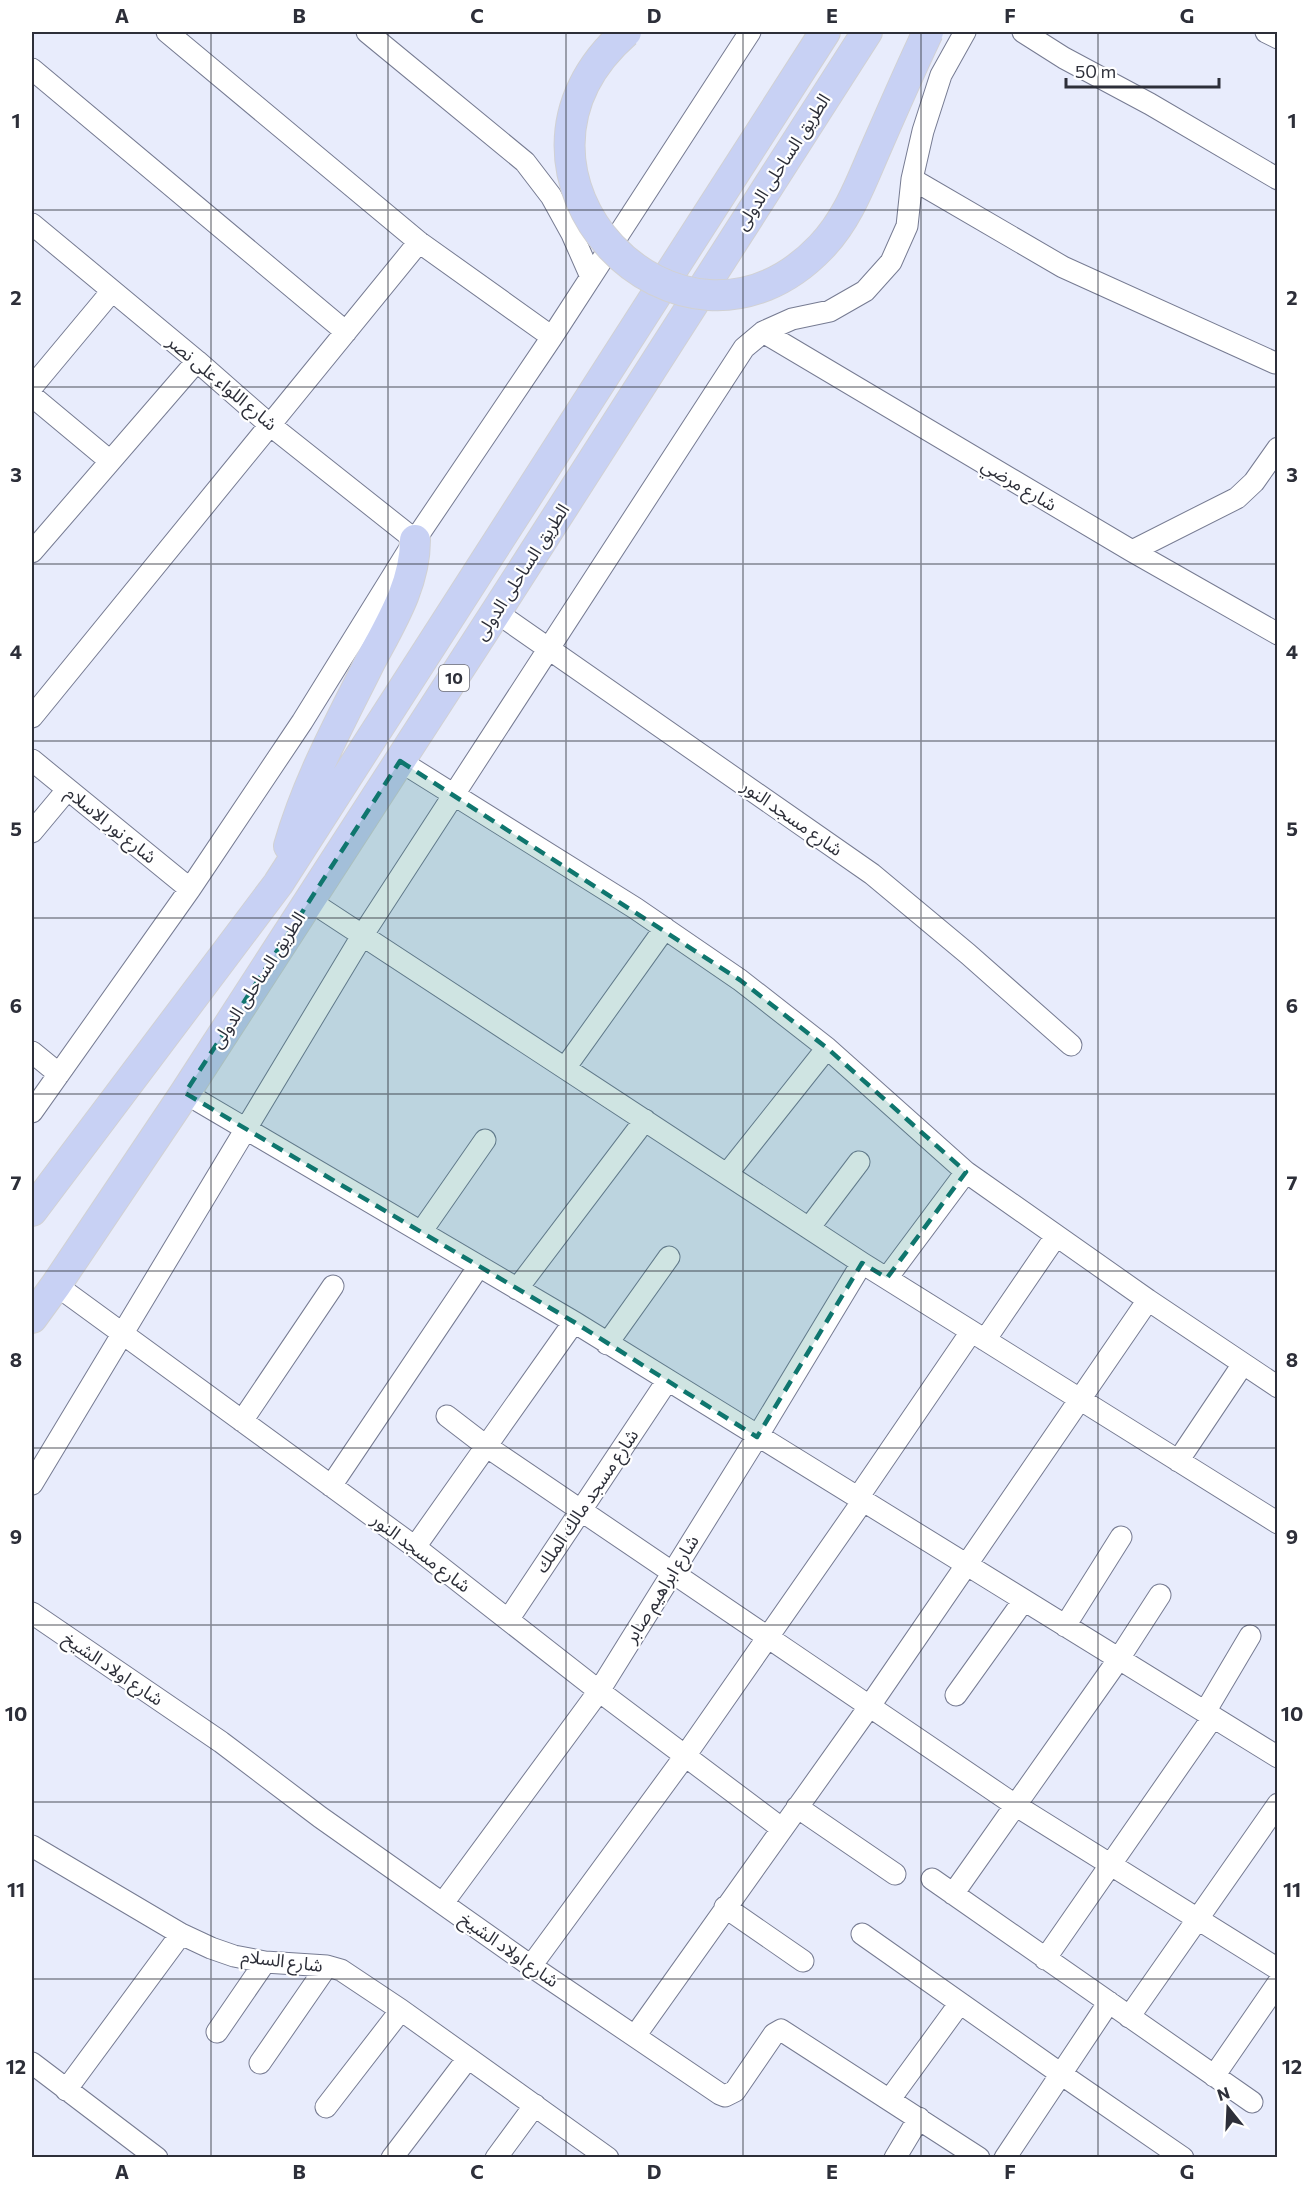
<svg xmlns="http://www.w3.org/2000/svg" width="1309" height="2189" viewBox="0 0 1309 2189" font-family="Commissioner,'Noto Sans Arabic',sans-serif">
<rect width="100%" height="100%" fill="#e8ecfc"/>
<g fill="none" stroke-linecap="round" stroke-linejoin="round">
<defs>
<path id="minor" d="M167 32 419 242 552 337
M367 32 525 162 551 196 572 234 591 277
M1023 32 1064 58 1150 104 1278 179
M1266 32 1278 38
M32 69 346 332
M912 179 1063 267 1275 363
M32 224 197 361 270 425 415 540
M763 332 1132 551 1278 634
M32 387 112 291
M32 396 110 461
M1132 551 1237 498 1254 482 1278 448
M32 552 197 361
M496 612 872 874 968 954 1071 1045
M32 717 419 242
M32 760 190 889
M400 761 635 908 740 980 827 1048 966 1172 1148 1300 1278 1387
M32 832 67 790
M310 901 862 1263 1278 1523
M32 1052 59 1074
M565 1068 665 928
M185 1093 574 1322 1278 1757
M32 1112 190 889 302 722 415 540 552 337 750 32
M727 1174 827 1048
M809 1228 859 1162
M421 1232 485 1140
M887 1278 966 1172
M56 1285 415 1547 599 1691 781 1828
M517 1289 645 1120
M985 1340 1056 1236
M607 1344 669 1257
M447 1416 486 1446 1015 1805 1278 1969
M242 1421 333 1286
M1178 1461 1243 1364
M32 1484 362 936 744 348 763 332 792 319 830 311 865 291 891 262 907 226 912 179 923 131 941 75 965 32
M331 1486 479 1266
M857 1499 971 1332
M415 1547 574 1322
M32 1613 221 1742 320 1817 531 1966 720 2094 725 2096 735 2091 774 2034 781 2030 979 2158
M508 1620 667 1381
M1065 1626 1121 1537
M956 1695 1024 1600
M1205 1712 1250 1636
M797 1807 895 1874
M32 1846 181 1934 211 1948 234 1956 265 1962 327 1966 341 1970 401 2010 608 2158
M932 1879 1252 2102
M953 1894 1118 1660 1160 1595
M443 1903 599 1691 757 1437 862 1263
M725 1907 803 1961
M862 1934 1061 2074 1183 2158
M1045 1959 1213 1717
M531 1966 685 1756 862 1502
M1129 2017 1278 1804
M217 2032 265 1962
M635 2036 869 1707 1148 1300
M32 2063 157 2158
M260 2063 327 1966
M1214 2076 1278 1983
M66 2090 181 1934
M890 2099 960 2003
M326 2107 401 2010
M392 2158 468 2058
M496 2158 535 2105
M895 2158 919 2118
M1005 2158 1109 2002"/>
<path id="highway" d="M289 846C307 783 338 726 367 668 388 627 415 587 415 540
M32 1211 278 884 825 32
M32 1318 56 1285 185 1093 496 612 867 32"/>
</defs>
<!-- minor casing -->
<use href="#minor" stroke="#767b92" stroke-width="23"/>
<!-- highway casing -->
<use href="#highway" stroke="#d1d1d3" stroke-width="32"/>
<!-- minor -->
<use href="#minor" stroke="#fff" stroke-width="21"/>
<!-- highway -->
<use href="#highway" stroke="#c8d1f4" stroke-width="30"/>
<defs>
<path id="highway-bridge" d="M626 32C467 171 680 394 821 247 848 219 861 182 876 148 893 109 910 70 928 32"/>
</defs>
<!-- highway-bridge casing -->
<use href="#highway-bridge" stroke="#d1d1d3" stroke-width="32" stroke-linecap="butt"/>
<!-- highway-bridge -->
<use href="#highway-bridge" stroke="#c8d1f4" stroke-width="30"/>
</g>
<!-- marked area -->
<path fill="#0f766e" fill-opacity="0.2" stroke="#0f766e" stroke-width="4.5" stroke-dasharray="12 8" stroke-linejoin="round" d="M400 761 740 980 827 1048 966 1172 887 1278 862 1263 757 1437 574 1322 185 1093Z"/>
<!-- grid -->
<path fill="none" stroke="#2d2f39" stroke-width="1.5" stroke-opacity="0.55" d="M211 32V2158M388 32V2158M566 32V2158M743 32V2158M921 32V2158M1098 32V2158M32 210H1278M32 387H1278M32 564H1278M32 741H1278M32 918H1278M32 1094H1278M32 1271H1278M32 1448H1278M32 1625H1278M32 1802H1278M32 1979H1278"/>
<g text-anchor="middle" stroke-width="4.5" stroke-linejoin="round" paint-order="stroke">
<!-- shield labels -->
<rect fill="#fff" stroke="#6c6d74" stroke-width="1.5" x="439" y="665" width="30" height="26" rx="4.5"/>
<g font-size="16" font-weight="bold" fill="#2d2f39">
<text x="454" y="684">10</text>
</g>
<!-- street labels -->
<g font-size="18" fill="#2d2f39" stroke="#fff">
<text transform="translate(783 162) rotate(-57)" y="6">الطريق الساحلى الدولى</text>
<text transform="translate(222 383) rotate(40)" y="6">شارع اللواء على نصر</text>
<text transform="translate(1019 485) rotate(31)" y="6">شارع مرضي</text>
<text transform="translate(522 572) rotate(-57)" y="6">الطريق الساحلى الدولى</text>
<text transform="translate(792 818) rotate(35)" y="6">شارع مسجد النور</text>
<text transform="translate(111 825) rotate(39)" y="6">شارع نور الاسلام</text>
<text transform="translate(258 980) rotate(-57)" y="6">الطريق الساحلى الدولى</text>
<text transform="translate(587 1501) rotate(-56)" y="6">شارع مسجد مالك الملك</text>
<text transform="translate(421 1553) rotate(37)" y="6">شارع مسجد النور</text>
<text transform="translate(662 1589) rotate(-58)" y="6">شارع ابراهيم صابر</text>
<text transform="translate(113 1669) rotate(34)" y="6">شارع اولاد الشيخ</text>
<text transform="translate(509 1950) rotate(35)" y="6">شارع اولاد الشيخ</text>
<text transform="translate(282 1961) rotate(7)" y="6">شارع السلام</text>
</g>
</g>
<!-- border -->
<rect width="1309" height="2189" fill="none" stroke="#ffffff" stroke-width="66"/>
<!-- north arrow -->
<g transform="translate(1228 2108) rotate(342)" stroke="#ffffff" stroke-width="4.5" paint-order="stroke">
<path d="M0-4.5L10 22L0 15L-10 22Z" fill="#2d2f39"/>
<text y="-9" font-size="16" font-weight="bold" text-anchor="middle" fill="#2d2f39">N</text>
</g>
<!-- scale -->
<path d="M1066 78v9h153v-9" fill="none" stroke="#2d2f39" stroke-width="3"/>
<text x="1075" y="78" font-size="18" fill="#2d2f39" stroke="#ffffff" stroke-width="4.5" paint-order="stroke">50 m</text>
<rect x="33" y="33" width="1243" height="2123" fill="none" stroke="#2d2f39" stroke-width="2"/>
<g font-size="20" text-anchor="middle" font-weight="bold" fill="#2d2f39">
<text x="122" y="23">A</text>
<text x="299" y="23">B</text>
<text x="477" y="23">C</text>
<text x="654" y="23">D</text>
<text x="832" y="23">E</text>
<text x="1010" y="23">F</text>
<text x="1187" y="23">G</text>
<text x="16" y="128">1</text>
<text x="1292" y="128">1</text>
<text x="16" y="305">2</text>
<text x="1292" y="305">2</text>
<text x="16" y="482">3</text>
<text x="1292" y="482">3</text>
<text x="16" y="659">4</text>
<text x="1292" y="659">4</text>
<text x="16" y="836">5</text>
<text x="1292" y="836">5</text>
<text x="16" y="1013">6</text>
<text x="1292" y="1013">6</text>
<text x="16" y="1190">7</text>
<text x="1292" y="1190">7</text>
<text x="16" y="1367">8</text>
<text x="1292" y="1367">8</text>
<text x="16" y="1544">9</text>
<text x="1292" y="1544">9</text>
<text x="16" y="1721">10</text>
<text x="1292" y="1721">10</text>
<text x="16" y="1897">11</text>
<text x="1292" y="1897">11</text>
<text x="16" y="2074">12</text>
<text x="1292" y="2074">12</text>
<text x="122" y="2179">A</text>
<text x="299" y="2179">B</text>
<text x="477" y="2179">C</text>
<text x="654" y="2179">D</text>
<text x="832" y="2179">E</text>
<text x="1010" y="2179">F</text>
<text x="1187" y="2179">G</text>
</g>
</svg>
